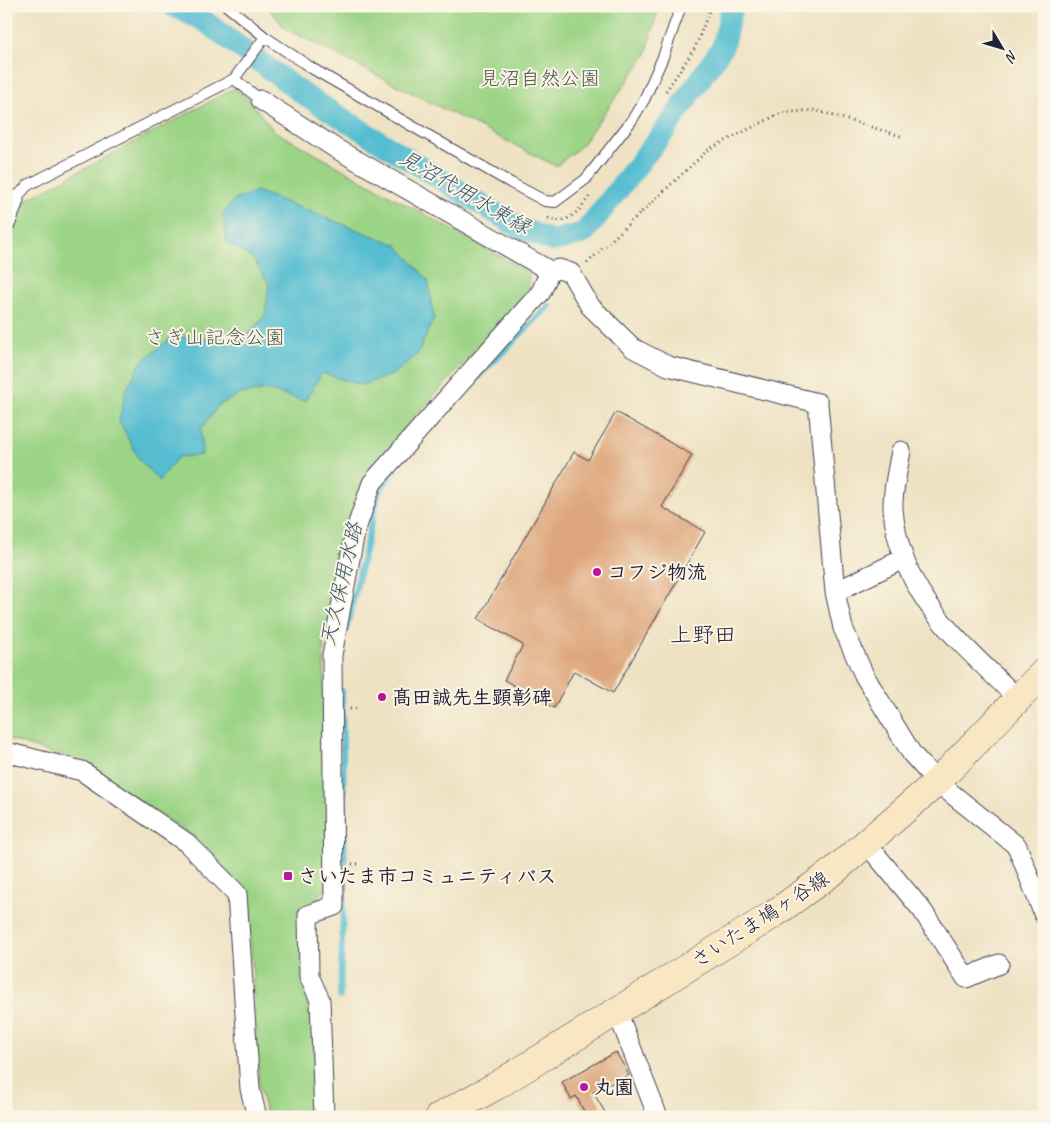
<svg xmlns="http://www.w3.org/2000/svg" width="1050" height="1123" viewBox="0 0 1050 1123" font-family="Caveat,'Klee One',sans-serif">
<rect width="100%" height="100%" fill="#fcf5e5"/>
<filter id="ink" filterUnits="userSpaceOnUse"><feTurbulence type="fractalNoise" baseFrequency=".02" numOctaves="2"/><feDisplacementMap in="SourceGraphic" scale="10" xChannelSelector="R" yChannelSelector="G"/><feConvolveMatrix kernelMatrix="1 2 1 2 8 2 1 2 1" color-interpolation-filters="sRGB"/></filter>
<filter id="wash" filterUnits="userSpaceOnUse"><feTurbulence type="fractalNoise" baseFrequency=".0096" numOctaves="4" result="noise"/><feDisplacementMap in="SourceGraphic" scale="20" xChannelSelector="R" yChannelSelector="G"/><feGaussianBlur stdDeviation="1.12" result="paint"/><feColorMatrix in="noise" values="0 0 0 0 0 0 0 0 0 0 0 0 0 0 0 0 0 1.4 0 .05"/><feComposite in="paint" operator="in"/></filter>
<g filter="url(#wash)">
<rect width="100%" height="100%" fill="#eee2c3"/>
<!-- green -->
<path fill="#9cd486" stroke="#5f7b60" d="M266 6H659L646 55 580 147 556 166 286 29Z
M235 88 249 100 274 131 528 272 530 291 403 430 363 487 323 640 328 765V887L303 913V980L314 1031 318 1117H267L259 1085 248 894 194 837 86 765 6 738V250L26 200Z"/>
<!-- water -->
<path fill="#54bdd1" stroke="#3b7086" d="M256 191 397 245 428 280 434 318 418 354 392 375 361 385 322 373 305 401 266 390 240 394 219 405 201 429 202 455 178 457 159 481 139 459 119 421 126 390 141 362 171 338 196 337 218 342 250 333 265 315 269 284 253 259 227 242 223 214 234 200Z"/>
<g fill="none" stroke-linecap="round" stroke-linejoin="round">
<!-- stream -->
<path stroke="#54bdd1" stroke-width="6" d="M472 383 549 306
M346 631 378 494 393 472
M340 997 345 856 342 691"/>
<!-- canal -->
<path stroke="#54bdd1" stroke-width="22" d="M173 6 203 20 303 94 518 227 553 241 584 233 666 129 723 46 732 6"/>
</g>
<g id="blocks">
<!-- building -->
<path fill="#dda67c" d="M616 412 692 455 662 507 705 532 613 693 574 671 554 708 504 680 523 645 478 619 574 452 588 460Z
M616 1052 629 1075 593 1092 606 1114 601 1117H587L576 1096 571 1099 562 1082Z"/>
</g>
</g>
<g filter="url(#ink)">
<use href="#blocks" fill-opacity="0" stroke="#413f4f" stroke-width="1"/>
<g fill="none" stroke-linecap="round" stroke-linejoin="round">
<defs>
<path id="lane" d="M227 6 265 37 313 69 511 183 545 201 555 202 586 179 632 120 644 100 663 57 681 6
M234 79 265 37
M234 79 261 100
M14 200 28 185 234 79"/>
<path id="street" d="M261 100 335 148 550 271 541 292 372 483 355 532 332 655 334 906 308 915 309 976 320 1000 324 1117
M6 222 14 200
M550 271 559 269 571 273 590 306 633 348 668 366 818 403 835 592 843 628 864 675 912 754 937 782 1017 846 1044 915
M901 451C898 469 892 491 893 509 900 596 960 641 1018 699
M835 592 903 559
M6 752 82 771 187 843 237 894 250 1089 257 1117
M866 843 922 910 966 978 999 964
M617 1011 658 1117"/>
<path id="secondary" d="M439 1117 496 1086 774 914 835 870 937 782 1044 672"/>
</defs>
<!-- lane casing -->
<use href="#lane" stroke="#413f4f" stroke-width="12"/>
<!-- street casing -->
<use href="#street" stroke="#413f4f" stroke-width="21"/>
<!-- secondary casing -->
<use href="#secondary" stroke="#413f4f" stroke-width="29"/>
<!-- path -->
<path stroke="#413f4f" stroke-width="3" stroke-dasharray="1 4" stroke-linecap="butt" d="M666 91 695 48 711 6
M548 218C566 227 579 211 589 197
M587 263 709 149 781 113 815 110 904 137
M350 709 358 708
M352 864H360"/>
<!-- lane -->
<use href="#lane" stroke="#fff" stroke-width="10"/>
<!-- street -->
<use href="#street" stroke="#fff" stroke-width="19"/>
<!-- secondary -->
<use href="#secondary" stroke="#f9e7c3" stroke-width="28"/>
</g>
</g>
<!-- markers -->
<g fill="#b5179e" stroke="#fcf5e5" stroke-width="2">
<circle cx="597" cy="572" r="5"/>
<circle cx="382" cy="697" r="5"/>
<rect x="283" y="871" width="10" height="10" rx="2.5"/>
<circle cx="584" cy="1087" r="5"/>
</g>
<g text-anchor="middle" stroke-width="4" stroke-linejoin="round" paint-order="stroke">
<!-- park labels -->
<g font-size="20" fill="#475752" stroke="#fcf5e5">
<text x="540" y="85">見沼自然公園</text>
<text x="215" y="344">さぎ山記念公園</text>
</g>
<!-- poi labels -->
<g font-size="20" font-weight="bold" fill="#22223b" stroke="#fcf5e5" text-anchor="start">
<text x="607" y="579">コフジ物流</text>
<text x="392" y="704">髙田誠先生顕彰碑</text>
<text x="298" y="883">さいたま市コミュニティバス</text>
<text x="594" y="1094">丸園</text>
</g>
<!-- street labels -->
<g font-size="20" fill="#22223b" stroke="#fcf5e5">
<text transform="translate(760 919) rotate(-33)" y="7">さいたま鳩ヶ谷線</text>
</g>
<!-- water labels -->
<g font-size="21" font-style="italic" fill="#345870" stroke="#fcf5e5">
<text transform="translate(465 192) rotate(30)" y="7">見沼代用水東縁</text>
<text transform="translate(341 584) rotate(-77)" y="7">天久保用水路</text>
</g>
<!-- quarter labels -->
<g font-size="22" fill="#22223b" stroke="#fcf5e5">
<text x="703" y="642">上野田</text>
</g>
</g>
<!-- margin -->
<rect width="1050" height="1123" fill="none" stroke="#fcf5e5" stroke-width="25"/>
<!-- north arrow -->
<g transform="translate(1002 48) rotate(128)" stroke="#fcf5e5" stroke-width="4" paint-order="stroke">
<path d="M0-4L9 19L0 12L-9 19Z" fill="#22223b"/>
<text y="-8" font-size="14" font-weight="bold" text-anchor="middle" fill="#22223b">N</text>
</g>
</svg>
